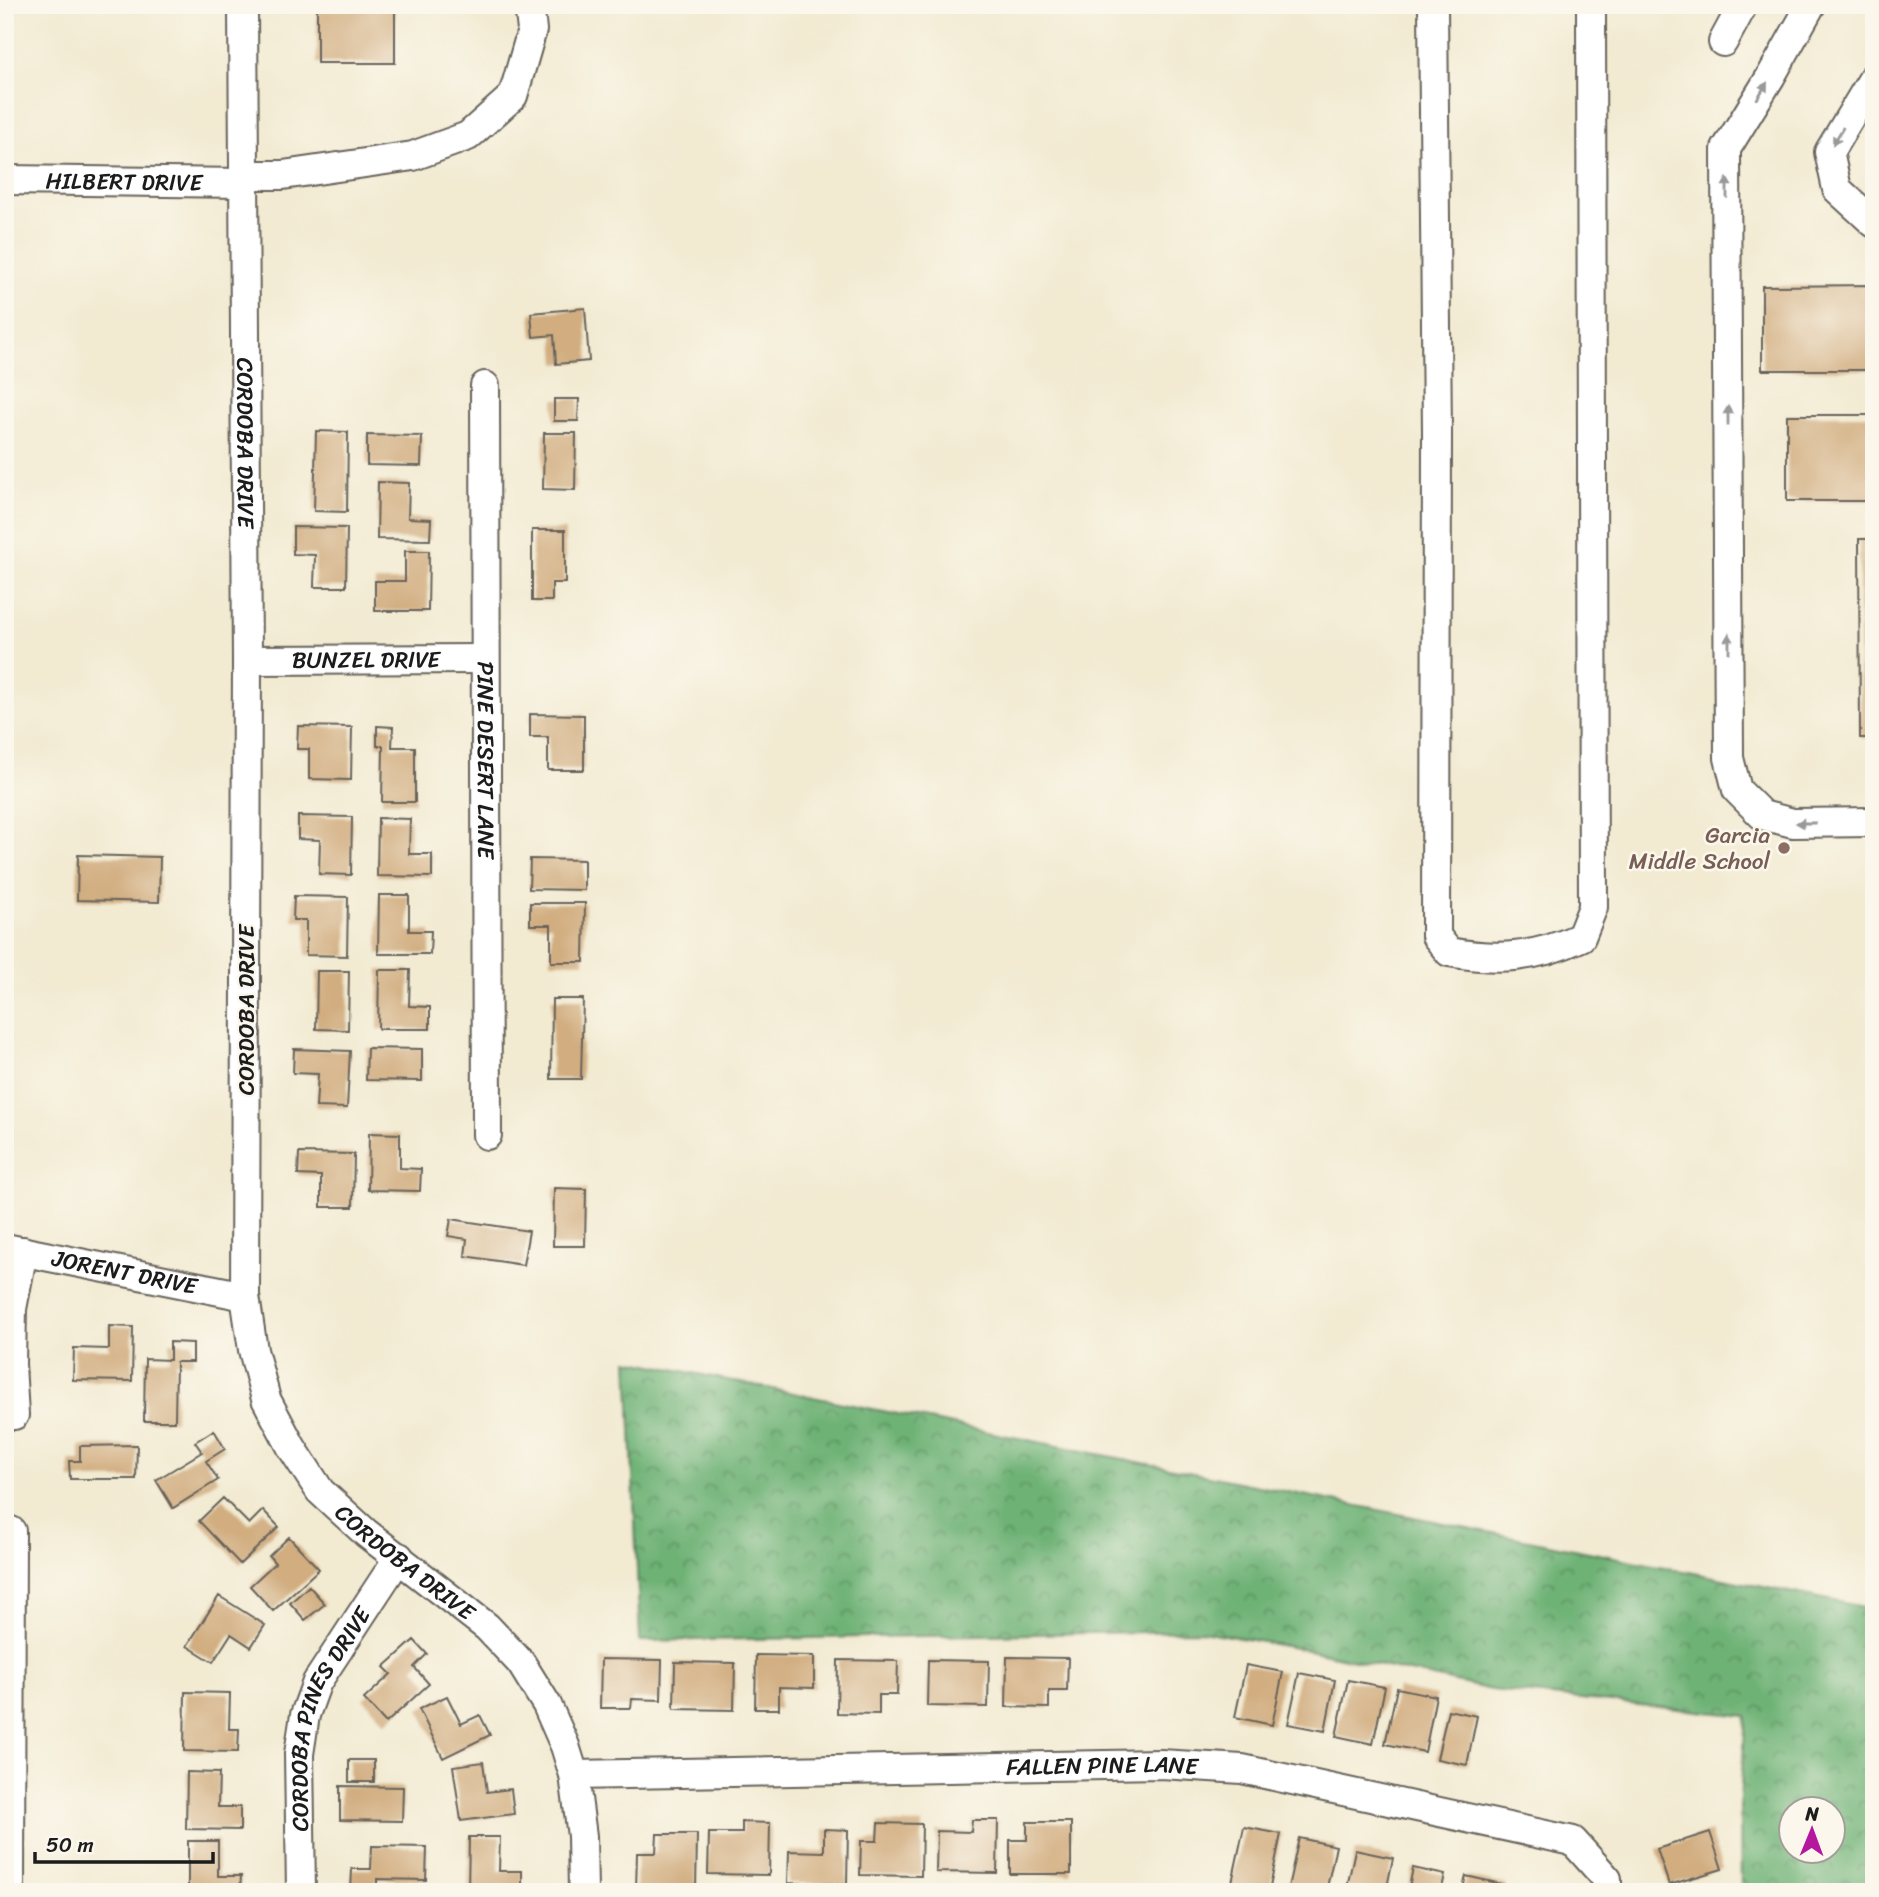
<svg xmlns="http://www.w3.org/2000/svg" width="1879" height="1897" viewBox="0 0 1879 1897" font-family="Sriracha,sans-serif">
<defs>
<pattern id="forest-crowns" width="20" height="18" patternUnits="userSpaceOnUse" patternTransform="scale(1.75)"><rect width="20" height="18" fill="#6eb276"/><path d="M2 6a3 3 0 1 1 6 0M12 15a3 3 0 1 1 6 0" fill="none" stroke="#5a9060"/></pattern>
</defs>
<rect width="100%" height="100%" fill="#fbf7ec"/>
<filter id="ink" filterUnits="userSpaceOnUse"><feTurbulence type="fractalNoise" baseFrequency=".0143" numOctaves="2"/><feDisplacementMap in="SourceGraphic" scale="14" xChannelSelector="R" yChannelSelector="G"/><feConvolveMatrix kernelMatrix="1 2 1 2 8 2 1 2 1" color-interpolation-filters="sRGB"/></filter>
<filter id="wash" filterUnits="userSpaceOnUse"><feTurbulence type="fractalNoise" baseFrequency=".00686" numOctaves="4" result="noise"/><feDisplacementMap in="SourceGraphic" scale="28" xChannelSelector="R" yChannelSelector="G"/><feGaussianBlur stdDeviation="1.57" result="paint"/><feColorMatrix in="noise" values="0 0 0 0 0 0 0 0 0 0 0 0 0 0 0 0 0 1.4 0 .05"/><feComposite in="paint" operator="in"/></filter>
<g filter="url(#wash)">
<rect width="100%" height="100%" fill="#f2ead1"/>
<!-- forest -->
<path fill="url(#forest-crowns)" stroke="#456749" stroke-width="2" fill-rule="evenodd" d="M628 1360 1874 1609V1892H1741L1740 1799 1746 1716 1492 1690 1318 1652 1202 1631 640 1641ZM1792 1810H1834V1852H1792Z"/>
<g id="blocks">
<!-- building -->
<path fill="#d1ad80" d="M317 5H395V63H317Z
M1874 285V370H1762V286Z
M585 308 589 361 556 364 554 335 533 337 531 313Z
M554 399H579L578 421H554Z
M1787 415H1874V501H1787Z
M316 431 348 432 347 512 314 511Z
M544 433H576L575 490 543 489Z
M367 435 422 436 421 466 367 465Z
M378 482 409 483 408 518 431 519 430 540 377 539Z
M293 527 347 528 346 587H314L315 555 293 554Z
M532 530H565V583H552V601H532Z
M1859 539H1874V738H1860Z
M405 551H429L428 611H375V581H405Z
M530 714 584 715V770H548V737H530Z
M298 726 352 727 351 780 309 779V749H297Z
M377 726 393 727 392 747H415V802H382L383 746H377Z
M298 816 352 817 351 875 319 874 320 840 298 839Z
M378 818 410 819 409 854H432V877L377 876Z
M78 855 160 857 159 902 77 900Z
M530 859 584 860V890L529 889Z
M379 895H409V931H431L430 954H378Z
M294 896 348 897 347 956 306 955V920H293Z
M530 903H585L584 962H551V925H530Z
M379 970H410L409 1006 430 1007V1029H378Z
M317 971H349L348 1030 316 1029Z
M552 999H583L581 1079H551Z
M367 1048 422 1049V1081L366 1080Z
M294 1049 350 1051 347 1108 316 1107 318 1074 293 1073Z
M369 1133 400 1134V1168L421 1169 420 1191 368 1190Z
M299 1153 354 1154 353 1207H321V1176L298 1175Z
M554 1188 586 1189 585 1246H553Z
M451 1219 529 1231 523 1265 465 1256 467 1239 448 1236Z
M109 1326 133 1327 132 1381 73 1380 74 1348 109 1349Z
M170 1342 193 1343V1362H176L175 1421H144L145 1359 170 1360Z
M214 1430 225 1449 206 1461 218 1480 173 1508 156 1480 202 1452 195 1442Z
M137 1445 136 1479H70L69 1461H80V1446Z
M223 1498 249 1524 263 1510 279 1527 240 1564 199 1521Z
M289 1537 319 1569 273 1611 250 1586 275 1563 269 1556Z
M309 1586 325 1604 305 1620 290 1603Z
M219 1596 265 1625 251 1647 231 1634 213 1662 187 1646Z
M414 1640 427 1654 414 1667 429 1684 386 1723 364 1699 391 1674 384 1667Z
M756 1655 814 1656V1688L779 1687V1709H755Z
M1007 1657 1068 1658 1067 1691H1049V1708L1006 1707Z
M601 1659 662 1660 661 1700 632 1699 631 1708H600Z
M838 1660 898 1661 897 1695H879V1714L837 1713Z
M928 1660 989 1661 988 1707 927 1706Z
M675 1662 735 1663 734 1710 674 1709Z
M1246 1665 1283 1672 1272 1725 1235 1717Z
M1299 1673 1335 1680 1325 1731 1288 1724Z
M1348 1680 1385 1687 1373 1744 1336 1736Z
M1397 1688 1436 1696 1425 1752 1385 1744Z
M185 1692 230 1693 229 1729H239L238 1752 184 1751Z
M447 1696 461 1724 480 1715 490 1735 443 1758 419 1709Z
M1448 1710 1477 1716 1467 1765 1437 1759Z
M349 1760H374V1782H349Z
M483 1762 487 1792 511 1789 514 1814 461 1821 453 1766Z
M187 1772 219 1773 218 1807H240V1830L186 1829Z
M340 1786 403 1787 402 1821 340 1820Z
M972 1820H998L997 1873 936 1872 937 1831 971 1832Z
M742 1822 770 1823 769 1875 708 1874 709 1833H742Z
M1027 1822H1071V1874H1010V1840H1027Z
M878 1823 922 1824 921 1876 860 1875 861 1841H877Z
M1244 1827 1281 1834 1269 1892H1230Z
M824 1829 848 1830 847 1884 788 1883 789 1851 824 1852Z
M1710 1832 1722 1869 1669 1885 1657 1849Z
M657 1834H697L696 1891 636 1890 637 1853H656Z
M469 1837H500L499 1871H522V1892H468Z
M1299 1838 1336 1846 1326 1892H1287Z
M188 1841H218V1876H241L240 1892H188Z
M372 1846 427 1847 426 1880 377 1879V1892H351L352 1869H371Z
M1355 1850 1393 1858 1386 1892H1346Z
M1413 1868 1445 1875 1441 1892H1408Z
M1466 1876 1506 1885 1504 1892H1462Z"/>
</g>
</g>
<g filter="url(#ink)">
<use href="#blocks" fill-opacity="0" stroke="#67645b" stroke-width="2"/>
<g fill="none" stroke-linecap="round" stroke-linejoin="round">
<defs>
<g id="minor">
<path id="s1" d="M243 5 247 660 245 1296 253 1350 266 1399 292 1448 320 1491 366 1533 487 1627 521 1663 547 1705 565 1746 574 1775 582 1836 583 1892"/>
<path d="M1433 5 1437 433 1436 936 1449 952C1499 961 1536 958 1581 937L1593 907 1591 5"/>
<path d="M1811 5 1771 76 1726 149 1729 758 1737 790 1762 815 1793 823 1874 822"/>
<path d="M1723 42 1743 5"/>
<path d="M1874 77 1829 152 1837 189 1874 223"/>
<path d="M244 175H283L413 156 468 136 513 96 532 30 529 5"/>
<path id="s2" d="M5 180 244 183"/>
<path id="s3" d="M485 386 487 1135"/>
<path id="s4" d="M247 660 485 659"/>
<path id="s5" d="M5 1248 245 1296"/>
<path d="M14 1415 11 1364 12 1309 23 1251"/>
<path d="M5 1531H11L10 1892"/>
<path id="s6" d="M574 1775 1161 1764 1242 1769 1573 1841 1607 1879V1892"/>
<path id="s7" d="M301 1892 299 1754 305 1715 317 1682 399 1557"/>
</g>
</defs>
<!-- minor casing -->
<use href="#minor" stroke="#67645b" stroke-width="32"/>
<!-- minor -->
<use href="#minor" stroke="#fff" stroke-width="28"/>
</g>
<!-- one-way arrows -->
<defs><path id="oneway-solid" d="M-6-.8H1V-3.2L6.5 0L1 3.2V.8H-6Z" transform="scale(1.75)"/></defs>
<g fill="#999">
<use href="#oneway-solid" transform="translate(1762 91) rotate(-58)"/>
<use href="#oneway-solid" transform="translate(1838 136) rotate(121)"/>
<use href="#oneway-solid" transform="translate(1727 188) rotate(-90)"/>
<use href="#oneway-solid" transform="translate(1728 416) rotate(-90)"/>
<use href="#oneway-solid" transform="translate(1729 643) rotate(-90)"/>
<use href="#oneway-solid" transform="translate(1806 823) rotate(180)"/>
</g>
</g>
<!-- markers -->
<circle fill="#8d6e63" stroke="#fbf7ec" stroke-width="2.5" cx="1784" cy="848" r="7"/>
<g text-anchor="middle" stroke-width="5" stroke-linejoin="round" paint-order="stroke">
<!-- street labels -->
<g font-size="23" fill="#1c1c1c" stroke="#fbf7ec">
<text dy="8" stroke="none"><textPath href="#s2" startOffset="119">HILBERT DRIVE</textPath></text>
<text dy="8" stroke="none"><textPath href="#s1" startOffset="438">CORDOBA DRIVE</textPath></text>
<text dy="8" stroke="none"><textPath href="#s4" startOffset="119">BUNZEL DRIVE</textPath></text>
<text dy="8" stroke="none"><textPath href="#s3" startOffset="374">PINE DESERT LANE</textPath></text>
<text transform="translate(246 1010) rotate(-90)" y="8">CORDOBA DRIVE</text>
<text dy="8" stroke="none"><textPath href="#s5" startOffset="122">JORENT DRIVE</textPath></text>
<text dy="8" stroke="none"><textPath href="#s1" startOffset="1614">CORDOBA DRIVE</textPath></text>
<text dy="8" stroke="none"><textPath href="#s7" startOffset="180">CORDOBA PINES DRIVE</textPath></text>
<text dy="8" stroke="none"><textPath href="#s6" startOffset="528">FALLEN PINE LANE</textPath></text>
</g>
<!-- education labels -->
<g font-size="23" fill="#785e54" stroke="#fbf7ec" text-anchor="end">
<text x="1770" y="843">Garcia<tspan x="1770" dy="26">Middle School</tspan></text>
</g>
</g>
<!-- margin -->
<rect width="1879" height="1897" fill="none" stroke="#fbf7ec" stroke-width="28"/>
<!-- north arrow -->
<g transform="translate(1812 1830) rotate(1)"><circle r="33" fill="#fbf7ec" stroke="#a29f99" stroke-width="2"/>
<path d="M0-5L12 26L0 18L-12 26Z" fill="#b5179e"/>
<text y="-10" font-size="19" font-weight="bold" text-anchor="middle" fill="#1c1c1c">N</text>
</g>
<!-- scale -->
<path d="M35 1852v10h178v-10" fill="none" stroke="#1c1c1c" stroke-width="3.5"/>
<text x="46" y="1852" font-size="21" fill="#1c1c1c" stroke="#fbf7ec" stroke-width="5" paint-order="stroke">50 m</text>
</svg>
